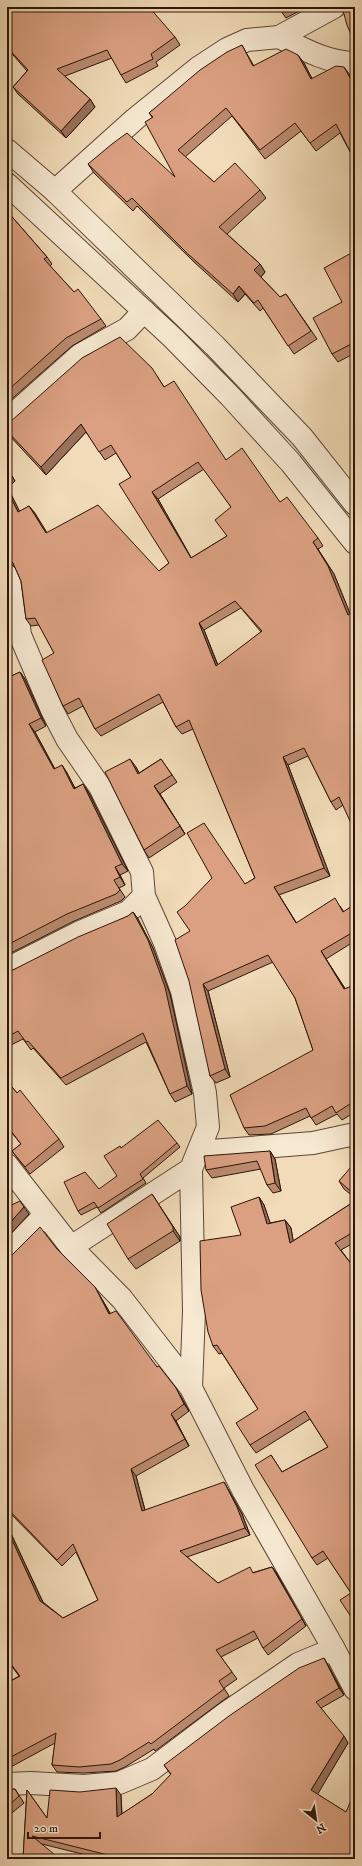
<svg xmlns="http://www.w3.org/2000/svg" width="362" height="1866" viewBox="0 0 362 1866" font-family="'IM FELL DW Pica',serif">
<rect width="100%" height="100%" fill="#f1dbb8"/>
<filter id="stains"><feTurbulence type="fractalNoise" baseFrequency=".005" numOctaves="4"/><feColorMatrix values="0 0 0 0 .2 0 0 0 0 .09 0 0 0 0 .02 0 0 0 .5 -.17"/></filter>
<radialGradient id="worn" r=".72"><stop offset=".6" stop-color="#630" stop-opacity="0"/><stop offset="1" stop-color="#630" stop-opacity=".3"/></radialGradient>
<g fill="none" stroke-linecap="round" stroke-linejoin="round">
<defs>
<path id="minor" d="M279 37C303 49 328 63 355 63
M55 191 135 119 198 68 227 49 247 40 279 37 334 7
M7 420 80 355 127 329 144 311
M7 576 14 590 20 635 52 710 67 739 100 787 142 872 144 896 165 943 182 991 188 1019 205 1093 208 1127 191 1169 194 1311 191 1388
M7 969 78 933 128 912 144 896
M198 1152 313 1143 350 1135 355 1137
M7 1165 71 1247 122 1299 191 1388 243 1490 334 1649 355 1689
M71 1247 191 1169
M7 1254 45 1215
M7 1784 31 1783 84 1786 119 1783 152 1769 226 1713 298 1664 334 1649"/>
<path id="tertiary" d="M7 150 55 191 215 346 302 437 355 504
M7 184 173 338 230 396 291 463 355 543"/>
</defs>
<!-- minor casing -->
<use href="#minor" stroke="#5d4635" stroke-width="24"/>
<!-- tertiary casing -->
<use href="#tertiary" stroke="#5d4635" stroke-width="24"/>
<!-- minor -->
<use href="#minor" stroke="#f6e8d1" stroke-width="22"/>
<!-- tertiary -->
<use href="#tertiary" stroke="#f6e8d1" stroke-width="22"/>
</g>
<!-- wall -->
<path fill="#bb8a6f" stroke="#2c1509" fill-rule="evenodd" d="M7 7 175 37 180 45 156 62 158 66 126 83 121 75 112 58 65 76 90 99 95 107 66 138 18 94 13 87 27 71 7 48Z
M278 7H307L286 18Z
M242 45 247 54 254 66 304 63 312 79 350 75 355 85V161L340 133 316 151 301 131 265 159 232 116 185 157 214 182 260 190 266 198 227 234 260 264 265 272 261 277 280 297 286 294 317 339 294 354 263 308 260 311 245 294 238 302 194 262 137 206 133 211 94 173 88 164 175 177 152 117 149 113Z
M7 211 47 257 52 264 50 266 74 292 101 319 106 326 72 346 7 403Z
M355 251V353L338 362 332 354 342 302Z
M157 376 164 387 226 460 280 502 318 538 323 546 318 549 334 574 350 614 343 805 336 810 331 802 308 756 288 765 330 876 279 895 296 923 340 906 344 912 355 904V941L326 959 345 989 355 985V1112L342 1120 337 1114 316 1125 310 1116 271 1134 249 1135 244 1128 313 1050 295 998 273 962 208 991 230 1077 216 1083 210 1076 190 931 245 884 255 878 193 729 182 734 176 727 163 702 101 736 95 729 83 706 68 714 63 706 54 653 39 625 31 626 26 619 21 581 15 567 14 565 7 564V468L15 481 8 488 19 512 29 506 47 533 159 571 169 563 131 477 116 453 105 460 86 432 46 475 7 433V423ZM204 469 231 507 227 536 191 558 158 499ZM241 608 261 632 218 665 204 630Z
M20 672 25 679 46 726 35 732 55 769 62 765 67 773 75 788 83 784 89 793 128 871 120 875 125 885 119 888 125 897 121 901 72 922 7 955V678Z
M161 759 177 782 160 794 185 834 149 858 144 850 136 767 139 773Z
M133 912 138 919 153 948 170 994 192 1094 175 1102 170 1094 146 1042 66 1085 33 1048 31 1050 23 1039 7 1047V973L128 916Z
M7 1081 17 1093 59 1139 64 1147 30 1174 12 1151 21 1144 7 1127Z
M177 1143 180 1147 143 1178 146 1183 101 1213 97 1207 81 1215 78 1211 117 1176 121 1148Z
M270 1151 275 1159 281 1191 273 1193 267 1185 261 1169 212 1178 206 1170Z
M355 1166V1198L344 1189 339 1181Z
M7 1185 11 1190 7 1193Z
M152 1194 180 1237V1241L136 1269 128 1259Z
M259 1197 264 1205 270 1223 285 1220 291 1228 293 1241 355 1201V1242L341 1250 355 1269V1623L351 1593 328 1558 317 1565 312 1558 271 1455 282 1472 328 1447 310 1419 256 1453 250 1445 258 1409 222 1353 219 1354 213 1346 241 1235Z
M57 1249 99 1294 110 1313 157 1367 180 1395 189 1411 176 1421 189 1446 136 1476 145 1510 228 1489 242 1514 250 1535 187 1557 218 1583 272 1567 277 1574 306 1626 268 1655 263 1648 258 1638 221 1657 237 1679 224 1688 229 1696 155 1751 154 1749 125 1767 116 1771 84 1773 57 1772 52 1765 55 1743 7 1769V1683L19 1676 7 1660V1525L43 1602 63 1618 98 1600 76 1552 62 1566 7 1510V1259Z
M328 1665 344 1695 321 1708 348 1743 317 1794 346 1812 355 1859H102L42 1844 23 1859 27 1790 47 1818 121 1795 122 1814 152 1794 171 1775 164 1765Z
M15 1789 24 1803 7 1817V1790Z"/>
<!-- shaded-wall -->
<path fill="#99705a" stroke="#2c1509" d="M298 55 304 63 317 88 311 79Z
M344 67 350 75 355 85V87Z
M90 99 95 107 66 138 61 131Z
M260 264 265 272 260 278 254 270Z
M239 286 245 294 238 302 233 294Z
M81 424 87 431 46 475 41 467Z
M7 468 15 481 8 488 24 520 18 512 7 490Z
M152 492 158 499 196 566 191 558Z
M29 506 35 513 52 541 46 533Z
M313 542 334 574 354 623 348 615Z
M199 623 204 630 221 674 216 666Z
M20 672 25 679 46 726 41 718Z
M29 724 35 732 59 777 54 769Z
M283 757 288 765 330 876 324 868Z
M130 759 136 767 144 782 138 774Z
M62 765 67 773 79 796 74 789Z
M84 786 89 793 128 871 122 864Z
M154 786 160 794 185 834 180 826Z
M115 867 120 875 125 885 120 877Z
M274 887 279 895 301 930 296 923Z
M133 912 138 919 153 948 170 994 192 1094 187 1086Z
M321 951 326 959 350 996 344 989Z
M203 984 208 991 230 1077 225 1069Z
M270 1151 275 1159 281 1191 275 1183Z
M152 1194 180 1237V1241L173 1231Z
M259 1197 264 1205 273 1231 267 1224Z
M24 1207 29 1214 7 1238V1226Z
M285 1220 291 1228 295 1251 290 1243Z
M95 1287 99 1294 114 1320 109 1314Z
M176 1388 180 1395 189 1411 184 1404Z
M171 1414 176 1421 189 1446 185 1439Z
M131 1469 136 1476 147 1518 142 1511Z
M224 1482 228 1489 242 1514 250 1535 245 1528Z
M7 1525 45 1607 40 1601 7 1529Z
M272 1567 277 1574 306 1626 302 1619Z
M324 1658 328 1665 344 1695 339 1688Z
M344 1736 348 1743 316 1797 311 1790Z
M116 1788 121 1795 122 1823 117 1817Z"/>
<!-- building -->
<path fill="#daa081" stroke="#2c1509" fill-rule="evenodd" d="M7 7H149L175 37 151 54 153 59 121 75 107 50 57 69 90 99 61 131 13 87 28 70 7 47Z
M278 7H288L280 11Z
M342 7H355V44L347 25Z
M242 45 253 66 286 49 298 55 311 79 336 66 344 67 355 87V159H354L336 124 310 143 295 123 260 150 226 108 178 150 214 182 235 163 260 190 219 227 260 264 254 270 280 297 286 294 311 331 288 346 258 300 254 303 239 286 233 294 188 254 132 198 127 202 88 164 112 144 127 133 175 177 145 122 153 117 149 113 200 70 227 52Z
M7 211 47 257 44 259 74 292 78 289 101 319 66 338 7 391Z
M355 251V342L332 354 313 318 342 302 324 268Z
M120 337 152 368 164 387 174 381 226 460 242 448 280 502 287 497 318 538 313 542 328 566 348 615 355 611V832L339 797 331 802 304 748 283 757 324 868 274 887 296 923 335 898 343 912 355 904V931L321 951 344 989 355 985V1104L353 1102 336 1113 332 1106 311 1118 306 1108 265 1126 244 1128 230 1095 313 1050 295 998 268 955 203 984 225 1069 210 1076 189 981 175 940 190 931 177 912 185 906 212 878 187 833 204 823 245 884 255 878 189 720 176 727 159 694 95 729 79 698 63 706 42 660 54 653 35 618 26 619 21 581 13 563 7 557V490L18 512 29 506 46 533 98 505 159 571 169 563 119 484 131 477 111 445 99 452 81 424 41 467 7 431V423L10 422 82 358ZM198 462 231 507 215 520 227 536 191 558 152 492ZM235 601 262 631 216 666 199 623Z
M7 469 10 473 7 476Z
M20 672 41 718 29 724 54 769 62 765 74 789 83 784 84 786 122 864 115 867 120 877 114 880 120 890 116 894 67 914 7 945V678Z
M130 759 138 774 161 759 172 775 154 786 180 826 144 850 105 772Z
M133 912 148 940 165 987 187 1086 170 1094 143 1033 61 1078 28 1041 26 1042 18 1031 7 1037V973L78 937 128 916Z
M7 1081 17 1093 20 1090 59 1139 25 1167 12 1151 21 1144 7 1126Z
M158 1120 177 1143 140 1174 143 1179 98 1208 94 1202 78 1211 64 1182 85 1172 99 1189 117 1176 104 1156 120 1146 121 1148Z
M270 1151 275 1183 267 1185 257 1161 206 1170 204 1156Z
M355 1166V1195L339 1181 351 1167Z
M152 1194 173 1227V1231L128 1259 107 1224Z
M259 1197 267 1224 285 1220 290 1243 355 1201V1231L335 1243 355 1269V1496H354L355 1497V1623L340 1600 351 1593 323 1551 312 1558 255 1465 271 1455 282 1472 328 1447 305 1411 250 1445 236 1423 258 1409 217 1345 213 1346 208 1332 201 1290 200 1241 241 1235 231 1207Z
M20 1201 24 1207 7 1226V1207Z
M40 1227 57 1249 95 1287 109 1314 116 1311 157 1367 159 1366 176 1388 184 1404 171 1414 185 1439 131 1469 142 1511 224 1482 237 1507 245 1528 180 1551 218 1583 250 1567 253 1573 272 1567 302 1619 263 1648 254 1631 216 1650 232 1672 219 1681 224 1689 151 1744 149 1742 120 1760 111 1764 79 1767 52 1765 56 1733 7 1759V1683L20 1676 7 1659V1529L40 1601 63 1618 98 1600 73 1544 57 1560 7 1508V1259L11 1256Z
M324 1658 339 1688 316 1702 344 1736 311 1790 346 1812 355 1791V1859H124L32 1836 60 1859H23L27 1790 47 1818 50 1790 80 1792 116 1788 117 1817 152 1794 171 1774 164 1765 229 1716 299 1668Z
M15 1789 19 1796 7 1807V1790Z"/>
<!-- margin -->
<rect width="362" height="1866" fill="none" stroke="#f1dbb8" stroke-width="24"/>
<rect x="8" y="8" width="346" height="1850" fill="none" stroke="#2c1509" stroke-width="2"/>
<rect x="12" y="12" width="338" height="1842" fill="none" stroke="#2c1509"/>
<!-- north arrow -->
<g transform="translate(316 1820) rotate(150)" stroke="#f6e8d1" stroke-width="3" paint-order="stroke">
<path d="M0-3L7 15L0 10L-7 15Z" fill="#2c1509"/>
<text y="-6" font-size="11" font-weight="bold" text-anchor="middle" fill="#2c1509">N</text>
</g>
<!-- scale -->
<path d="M28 1832v6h72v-6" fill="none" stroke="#2c1509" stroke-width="2"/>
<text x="34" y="1832" font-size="12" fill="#2c1509" stroke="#f6e8d1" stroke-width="3" paint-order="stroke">20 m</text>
<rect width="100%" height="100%" filter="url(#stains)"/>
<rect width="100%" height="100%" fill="url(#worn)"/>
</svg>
